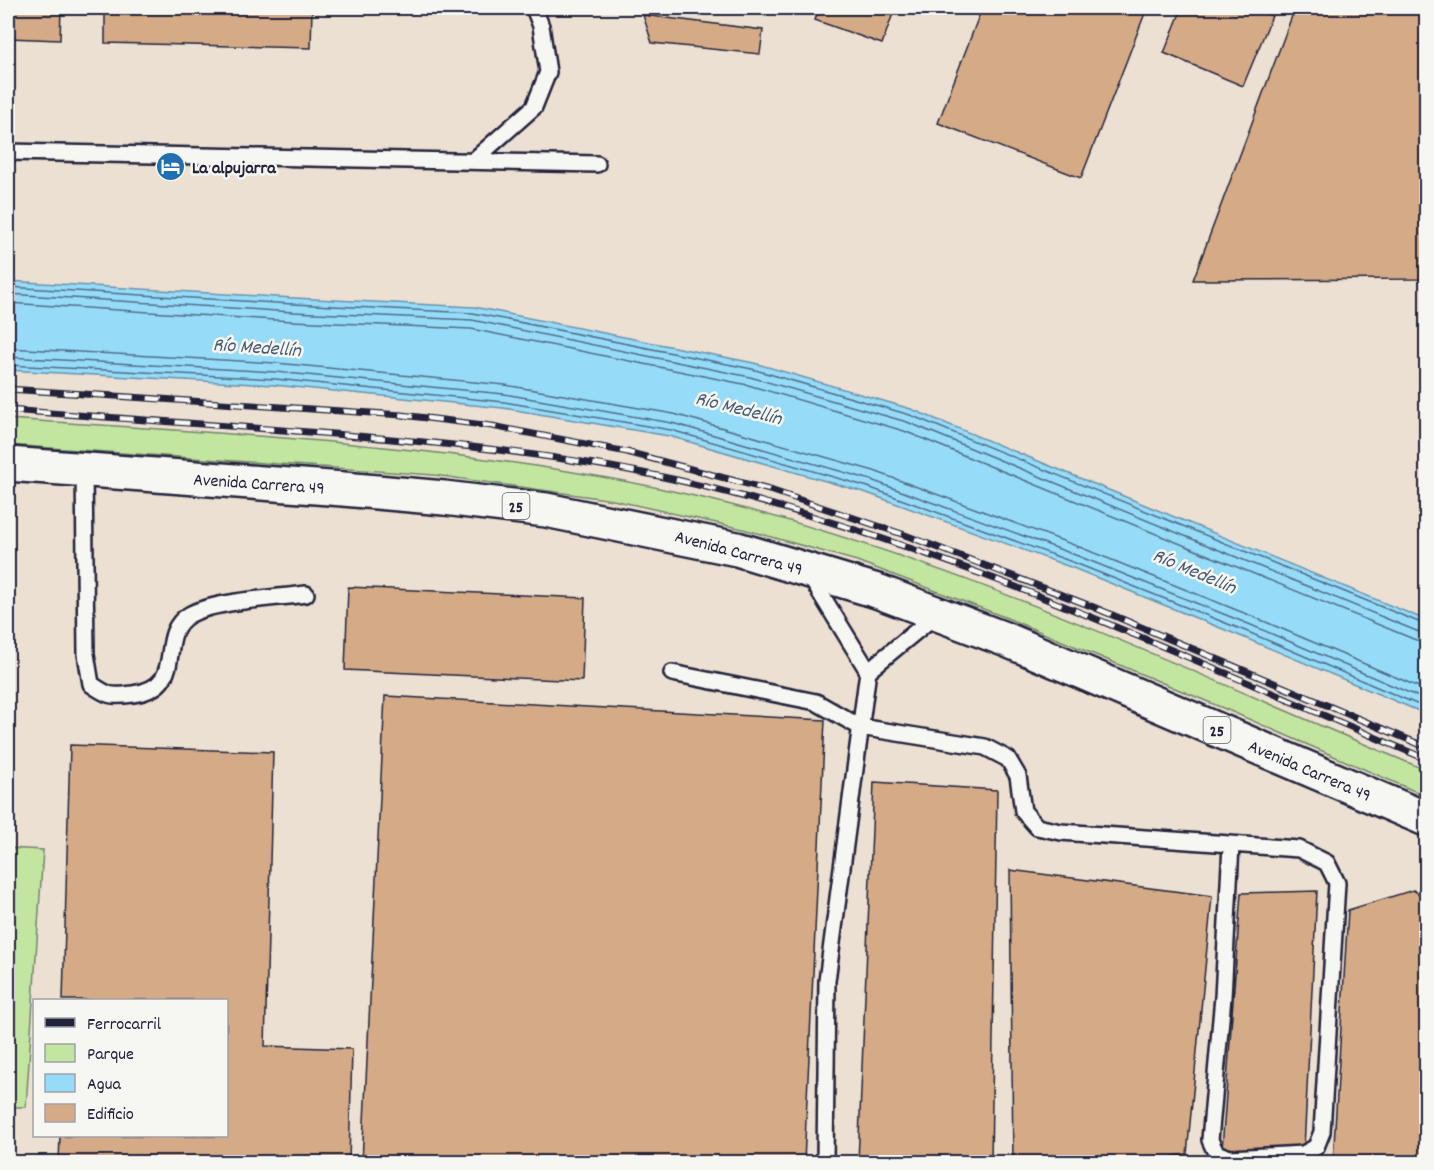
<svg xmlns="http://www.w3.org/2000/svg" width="1434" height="1170" viewBox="0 0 1434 1170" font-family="Dekko,sans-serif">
<rect width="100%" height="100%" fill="#ece0d2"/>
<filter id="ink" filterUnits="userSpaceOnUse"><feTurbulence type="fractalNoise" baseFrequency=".0167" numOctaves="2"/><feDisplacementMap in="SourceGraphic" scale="12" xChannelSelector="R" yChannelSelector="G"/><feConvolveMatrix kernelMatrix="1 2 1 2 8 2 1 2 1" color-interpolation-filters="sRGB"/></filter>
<g filter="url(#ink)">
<!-- green -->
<path fill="#c2e69f" stroke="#72846d" stroke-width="1.5" d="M8 419C231 434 457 444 677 492 938 550 1181 669 1426 770V796L1230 711 1007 618 857 561 743 529 613 500 434 475 8 445Z
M8 848 43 850 26 1107H8Z"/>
<!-- water -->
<path fill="#96dcf8" stroke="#6892ac" stroke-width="1.5" d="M8 281 294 298 474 307 754 363 911 409 1426 620V714L1245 638 1073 568 867 493 669 436 503 408 274 385 8 370Z"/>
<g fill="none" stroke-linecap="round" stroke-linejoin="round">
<!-- shore -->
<path stroke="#506c87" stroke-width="1.5" d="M8 287 293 304 473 313 752 369 910 415 1426 625
M8 294 293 312 472 320 750 377 907 422 1419 632 1426 633
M8 303 292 321 471 329 748 385 904 431 1416 640 1426 642
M8 348 276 363 505 385 674 414 874 471 1082 548 1254 617 1426 690
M8 357 276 372 504 394 672 423 871 480 1078 556 1251 625 1426 700
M8 365 275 379 504 402 671 430 868 487 1075 563 1248 632 1426 708"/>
</g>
<!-- building -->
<path fill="#d4ab86" stroke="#22223b" stroke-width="1.5" d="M8 8H61L60 40 8 38Z
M105 8H312L311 48 105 43Z
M819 8H895L882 44 815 20Z
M982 8H1147L1081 178 938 123Z
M1182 8H1252L1272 16 1243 86 1164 53Z
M1295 8H1426V279L1193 280Z
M643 15 763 30 760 54 652 43Z
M348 587 585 598 582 681 345 670Z
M385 696 825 720 804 1162H362Z
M70 745 273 752 265 1046 352 1049 349 1162H59L60 1136H226V1000H63Z
M874 782 997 790 991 1162H858Z
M1010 870 1212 896 1187 1154 1139 1162H1013Z
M1413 890 1426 898V1162H1333L1348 910Z
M1317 891 1304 1148 1222 1149 1241 893Z"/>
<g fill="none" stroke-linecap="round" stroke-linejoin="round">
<defs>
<path id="lane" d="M8 152 597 164
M473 161 534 107 548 72 541 26 534 8
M84 469 86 654 91 684C108 696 111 697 133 694 190 686 154 636 189 615 212 601 277 598 306 594
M808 573 868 671 827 981 825 1162
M868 671 937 614
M672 673 816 702 860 727 985 747 1008 759 1018 776 1023 811 1037 827 1061 832 1299 849 1327 863 1337 883 1322 1132 1316 1147 1303 1154 1230 1158 1216 1153 1210 1140 1223 997 1231 845"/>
<path id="highway" d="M8 464 343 489 444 498 546 510 737 549 877 591 1007 640 1426 819"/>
</defs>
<!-- lane casing -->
<use href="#lane" stroke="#22223b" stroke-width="20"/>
<!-- highway casing -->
<use href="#highway" stroke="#22223b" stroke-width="38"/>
<!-- lane -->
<use href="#lane" stroke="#f6f6f2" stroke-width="15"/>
<!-- highway -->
<use href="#highway" stroke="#f6f6f2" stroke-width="33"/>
<defs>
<path id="rail" d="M8 389 402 415 492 426 627 452 773 491 905 535 1091 606 1426 747
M8 410C104 417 200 424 296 431 423 441 552 452 677 480 937 540 1182 656 1426 759"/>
</defs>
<!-- rail casing -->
<use href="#rail" stroke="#22223b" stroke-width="7"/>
<!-- rail -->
<use href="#rail" stroke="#f6f6f2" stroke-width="4.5" stroke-dasharray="14" stroke-linecap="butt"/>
</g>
</g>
<!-- icons -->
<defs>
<symbol id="hotel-disc" viewBox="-11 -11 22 22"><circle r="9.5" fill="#1f6fb2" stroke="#f6f6f2"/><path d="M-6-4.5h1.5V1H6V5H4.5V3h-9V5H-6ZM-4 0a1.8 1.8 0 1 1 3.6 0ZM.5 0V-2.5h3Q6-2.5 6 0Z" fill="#fff"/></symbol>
</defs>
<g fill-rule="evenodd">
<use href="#hotel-disc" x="154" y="150" width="33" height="33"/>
</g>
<g text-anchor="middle" stroke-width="5" stroke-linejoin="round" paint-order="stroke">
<!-- shield labels -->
<g fill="#f6f6f2" stroke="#626272" stroke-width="1.5">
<rect x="502.5" y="493" width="27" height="26" rx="4.5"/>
<rect x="1203.5" y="717" width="27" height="26" rx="4.5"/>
</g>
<g font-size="16" font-weight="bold" fill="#22223b">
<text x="516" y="512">25</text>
<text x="1217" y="736">25</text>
</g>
<!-- poi labels -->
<g font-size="18" font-weight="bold" fill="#22223b" stroke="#f6f6f2" text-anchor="start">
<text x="192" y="173">La alpujarra</text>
</g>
<!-- street labels -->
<g font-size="18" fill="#22223b" stroke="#f6f6f2">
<text transform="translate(259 483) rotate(4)" y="6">Avenida Carrera 49</text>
<text transform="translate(739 552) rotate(15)" y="6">Avenida Carrera 49</text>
<text transform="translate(1310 770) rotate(23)" y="6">Avenida Carrera 49</text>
</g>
<!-- water labels -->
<g font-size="20" font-style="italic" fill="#455a74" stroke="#f6f6f2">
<text transform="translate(257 346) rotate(4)" y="7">Río Medellín</text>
<text transform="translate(739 407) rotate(14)" y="7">Río Medellín</text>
<text transform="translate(1195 570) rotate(23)" y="7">Río Medellín</text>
</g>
</g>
<!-- margin -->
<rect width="1434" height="1170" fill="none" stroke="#f6f6f2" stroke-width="30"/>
<rect x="15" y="15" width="1404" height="1140" fill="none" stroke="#22223b" stroke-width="2" filter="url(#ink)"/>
<!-- legend -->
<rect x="33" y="999" width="195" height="138" fill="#f6f6f2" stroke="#a1a1a9" stroke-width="1.5"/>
<rect x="45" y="1018" width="30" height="9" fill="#22223b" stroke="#a1a1a9" stroke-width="1.5"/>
<text x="87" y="1029" font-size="18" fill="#22223b">Ferrocarril</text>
<rect x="45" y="1044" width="30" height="18" fill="#c2e69f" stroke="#a1a1a9" stroke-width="1.5"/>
<text x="87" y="1059" font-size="18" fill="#22223b">Parque</text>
<rect x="45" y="1074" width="30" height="18" fill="#96dcf8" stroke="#a1a1a9" stroke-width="1.5"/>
<text x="87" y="1089" font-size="18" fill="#22223b">Agua</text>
<rect x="45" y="1104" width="30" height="18" fill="#d4ab86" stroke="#a1a1a9" stroke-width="1.5"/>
<text x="87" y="1119" font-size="18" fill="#22223b">Edificio</text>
</svg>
